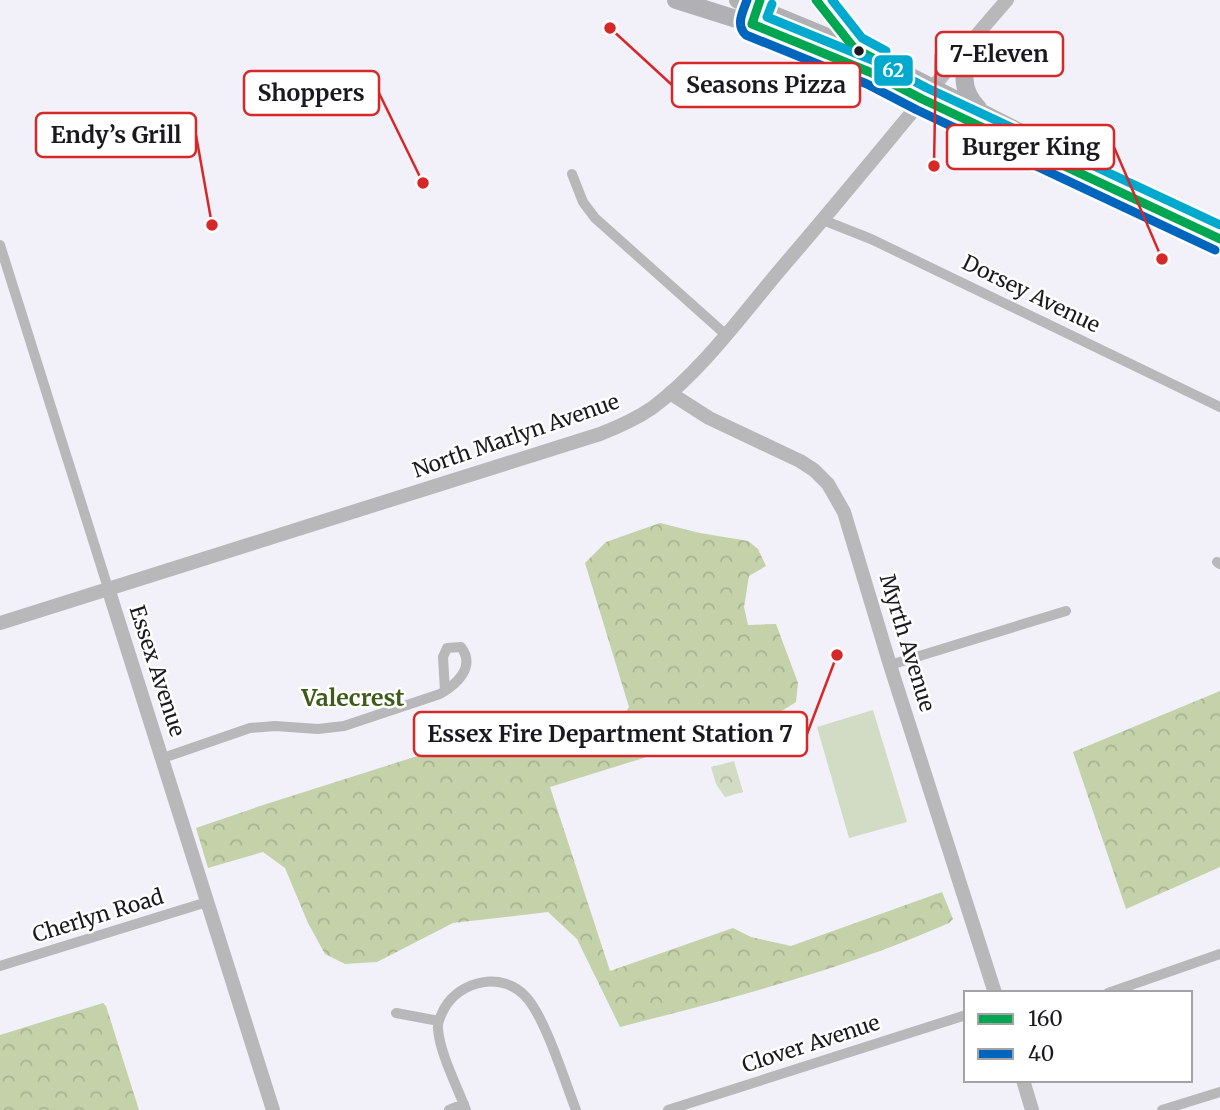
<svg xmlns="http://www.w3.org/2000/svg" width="1220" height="1110" viewBox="0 0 1220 1110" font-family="Merriweather,serif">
<defs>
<pattern id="forest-crowns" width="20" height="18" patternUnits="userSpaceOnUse" patternTransform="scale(1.75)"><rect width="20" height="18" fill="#c4d1a9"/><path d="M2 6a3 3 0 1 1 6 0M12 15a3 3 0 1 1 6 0" fill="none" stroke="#a8b391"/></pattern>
<pattern id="park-crowns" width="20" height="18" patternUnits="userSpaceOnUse" patternTransform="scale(1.75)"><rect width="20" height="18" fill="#d2dbc4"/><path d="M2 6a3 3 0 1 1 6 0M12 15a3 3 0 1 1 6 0" fill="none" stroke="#b4bba8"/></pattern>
</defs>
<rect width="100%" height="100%" fill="#f2f0f8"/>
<!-- forest -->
<path fill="url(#forest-crowns)" d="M660 523 700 533 748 541 758 549 766 566 749 576 744 607 748 625 776 624 798 683 796 702 769 719 550 787 610 971 733 928 751 937 791 946 942 892 953 919 949 923C843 970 732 998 620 1027L577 939 548 912 453 923 377 962 345 964 325 954 308 923 285 868 263 852 208 868 196 828 260 806 534 719 549 745 619 722 629 707 585 563 606 542Z
M1220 691V867L1126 909 1073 752Z
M103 1003 106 1006 139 1110H0V1035Z"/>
<!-- park -->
<path fill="url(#park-crowns)" d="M734 761 743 792 725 797 716 784 711 767Z"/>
<!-- garden -->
<path fill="#d2dbc4" d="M873 710 907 822 849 838 817 727Z"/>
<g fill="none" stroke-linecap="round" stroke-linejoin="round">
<!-- minor -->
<path stroke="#b8b8bb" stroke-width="10" d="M572 174 583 202 595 218 725 334
M823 220 871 239 1220 407
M0 245 108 588
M1217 562 1220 564
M890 665 1066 611
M163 758 250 728 275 726 318 729 344 726 440 694C457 684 476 667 461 647L447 648 443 657 445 691
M0 966 207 902
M1108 993 1220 954
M396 1013 439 1021
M449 1110 464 1104
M466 1110C457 1086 440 1054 438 1029 437 1022 441 1015 444 1009 460 980 503 971 526 997 545 1017 565 1082 576 1110
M668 1110 966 1015
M1162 1110 1220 1092"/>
<!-- tertiary -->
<path stroke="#b8b8bb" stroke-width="14" d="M816 0 854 48
M670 393 709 418 800 461 814 470 828 484 844 512 890 665 995 993
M108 588 273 1110
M0 623 600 434C618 427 636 419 652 408 703 370 744 312 785 264 860 177 931 87 1007 0
M1023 1080 1032 1110"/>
<!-- primary -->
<path stroke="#b1b1b5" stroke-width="18" d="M676 0 752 24 815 48 1220 239
M738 0 854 48 1023 134
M972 40C965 66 957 87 978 108"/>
<defs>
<path id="bus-1" d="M760 0 752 24 872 73 922 99 1220 239
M816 0 854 48 880 62"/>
<path id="bus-2" d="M747 0C743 12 735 25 746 35L867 84 917 110 1215 250"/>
<path id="bus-3" d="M832 0 862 38 886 51
M772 4 767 17 877 62 927 88 1220 225"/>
</defs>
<!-- bus-1 casing -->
<use href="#bus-1" stroke="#fff" stroke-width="14"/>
<!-- bus-2 casing -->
<use href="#bus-2" stroke="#fff" stroke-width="14"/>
<!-- bus-3 casing -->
<use href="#bus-3" stroke="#fff" stroke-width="14"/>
<!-- bus-1 -->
<use href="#bus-1" stroke="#00a651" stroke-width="9"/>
<!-- bus-2 -->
<use href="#bus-2" stroke="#0065bd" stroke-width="9"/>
<!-- bus-3 -->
<use href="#bus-3" stroke="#00a9ce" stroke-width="9"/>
</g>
<!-- markers -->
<circle fill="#1a191f" stroke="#fff" stroke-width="2.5" cx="859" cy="51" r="6"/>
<g text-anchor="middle" stroke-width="5" stroke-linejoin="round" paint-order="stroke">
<!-- street labels -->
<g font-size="21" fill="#1a191f" stroke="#fff">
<text transform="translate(1031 294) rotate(26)" y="7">Dorsey Avenue</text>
<text transform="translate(516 436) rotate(-19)" y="7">North Marlyn Avenue</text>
<text transform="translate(907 643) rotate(73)" y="7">Myrth Avenue</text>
<text transform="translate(157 671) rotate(72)" y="7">Essex Avenue</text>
<text transform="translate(98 916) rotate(-17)" y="7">Cherlyn Road</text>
<text transform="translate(811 1044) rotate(-18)" y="7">Clover Avenue</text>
</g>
<!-- neighbourhood labels -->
<g font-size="23" font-weight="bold" fill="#3e5c19" stroke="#fff">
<text x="353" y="706">Valecrest</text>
</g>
</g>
<!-- callouts -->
<path fill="none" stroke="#d62828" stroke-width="2.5" d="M934 166L936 54M610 28L672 85M423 183L379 93M212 225L196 135M1162 259L1114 147M837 655L807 734"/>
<g fill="#d62828" stroke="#fff" stroke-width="2.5">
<circle cx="934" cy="166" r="7"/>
<circle cx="610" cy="28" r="7"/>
<circle cx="423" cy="183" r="7"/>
<circle cx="212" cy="225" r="7"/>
<circle cx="1162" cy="259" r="7"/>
<circle cx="837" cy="655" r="7"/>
</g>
<g fill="#fff" stroke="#d62828" stroke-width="2.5">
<rect x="936" y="32" width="127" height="44" rx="7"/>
<rect x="672" y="63" width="188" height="44" rx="7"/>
<rect x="244" y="71" width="135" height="44" rx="7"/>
<rect x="36" y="113" width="160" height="44" rx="7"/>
<rect x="947" y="125" width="167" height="44" rx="7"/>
<rect x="414" y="712" width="393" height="44" rx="7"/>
</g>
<g font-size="23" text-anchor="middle" font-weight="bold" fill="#1a191f">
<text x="999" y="62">7-Eleven</text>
<text x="766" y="93">Seasons Pizza</text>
<text x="311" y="101">Shoppers</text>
<text x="116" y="143">Endy’s Grill</text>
<text x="1031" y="155">Burger King</text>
<text x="610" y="742">Essex Fire Department Station 7</text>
</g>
<rect stroke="#fff" stroke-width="2.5" x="873" y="54" width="41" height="33" rx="7" fill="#00a9ce"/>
<g font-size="19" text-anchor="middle" font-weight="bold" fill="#fff">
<text x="893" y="77">62</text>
</g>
<!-- legend -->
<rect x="964" y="991" width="228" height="91" fill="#ffffff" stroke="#a3a3a5" stroke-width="2"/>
<rect x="978" y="1014" width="35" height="10" fill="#00a651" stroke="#a3a3a5" stroke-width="2"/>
<text x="1028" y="1026" font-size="21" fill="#1a191f">160</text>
<rect x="978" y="1049" width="35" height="10" fill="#0065bd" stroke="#a3a3a5" stroke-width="2"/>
<text x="1028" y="1061" font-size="21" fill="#1a191f">40</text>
</svg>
